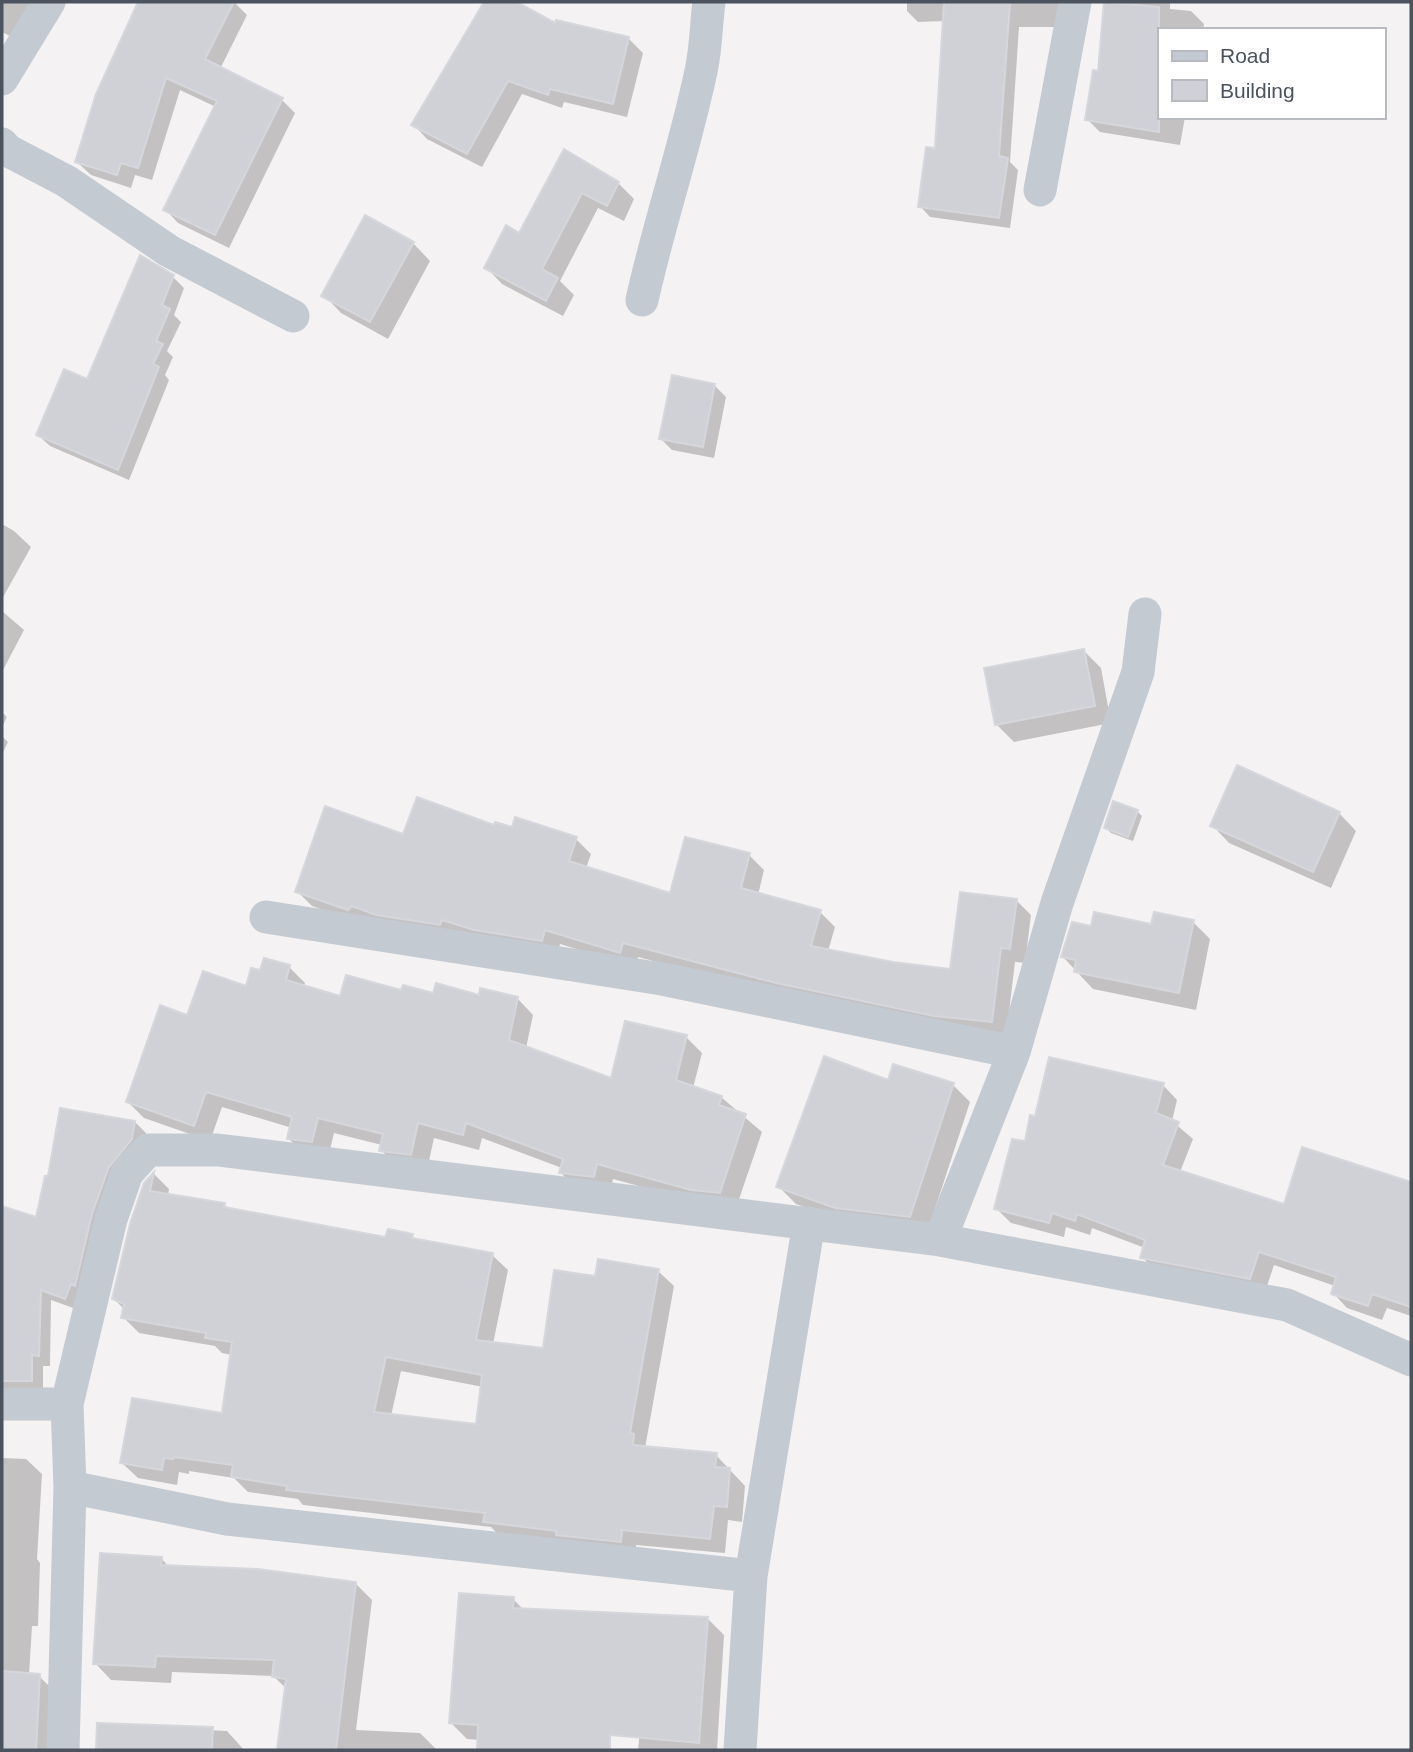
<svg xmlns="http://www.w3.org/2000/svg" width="1413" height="1752" viewBox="0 0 1413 1752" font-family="Helvetica,sans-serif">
<rect width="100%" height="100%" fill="#f4f2f2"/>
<!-- shadow -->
<path fill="#0003" fill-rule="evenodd" d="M2 2H34L16 39 2 32Z
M141 2H234L247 15 220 69 282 100 295 113 229 248 178 223 165 209 216 107 180 90 152 180 135 175 131 188 91 175 77 162 98 94Z
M486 2H513L556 26 629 39 643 53 627 117 564 102 562 108 522 94 482 167 427 139 413 124 431 99Z
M907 2H1058V27H1019L1010 162 1018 170 1010 228 930 217 920 206 937 150 945 21 918 22 907 11Z
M1113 2H1170V9L1191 11 1204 24 1203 30H1159V117H1185L1180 145 1100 132 1087 119Z
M565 152 618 183 634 199 624 221 598 208 560 281 574 295 563 316 502 284 486 267 520 235Z
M413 243 430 261 388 339 341 313 324 295Z
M173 277 184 288 174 315 181 322 167 351 173 357 165 375 169 380 129 480 50 446 38 435 88 381Z
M714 385 726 397 714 458 672 450 661 439Z
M2 524 14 531 31 547 2 599Z
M2 611 24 630 2 672Z
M1083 650 1101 668 1111 723 1014 742 996 724Z
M2 712 7 717 2 727Z
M2 736 8 742 2 754Z
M1137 811 1142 816 1133 841 1111 833 1106 828Z
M1339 813 1356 831 1331 888 1229 843 1212 825Z
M495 828 576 839 591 854 586 868 671 895 749 855 764 870 758 895 820 912 835 927 828 951 893 963 952 971 1016 900 1031 915 1025 963 1015 962 1006 1037 792 997 638 957 635 967 560 944 557 955 364 925 312 906 297 891 404 836Z
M1193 922 1210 939 1196 1010 1093 989 1063 957 1092 928Z
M289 967 305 983 304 987 341 998 402 992 517 998 533 1015 526 1048 612 1080 686 1037 702 1053 693 1088 721 1097 762 1132 736 1208 709 1205 613 1179 610 1193 577 1189 561 1173 562 1168 482 1138 479 1150 434 1138 427 1170 397 1166 381 1150 382 1145 334 1133 328 1158 305 1155 289 1139 292 1128 222 1107 210 1141 144 1118 128 1102 188 1017 247 988 262 972Z
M889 1082 953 1085 970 1102 927 1233 854 1224 796 1204 778 1186Z
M1163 1085 1177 1100 1172 1121 1193 1139 1180 1172 1285 1206 1303 1149 1411 1184V1316L1387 1308 1382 1320 1347 1308 1333 1293 1335 1286 1274 1265 1265 1292 1157 1272 1142 1257 1145 1248 1092 1228 1090 1235 1066 1227 1064 1237 1011 1223 996 1208 1026 1143Z
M135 1122 146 1133 142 1151 76 1309 51 1300 50 1366H43V1392H2V1207L38 1219Z
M154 1174 169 1189 168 1195 224 1204 230 1210 387 1239 412 1236 417 1241 492 1255 508 1270 493 1344 545 1350 596 1278 658 1271 674 1286 645 1448 716 1455 745 1486 742 1522 728 1520 725 1553 636 1545V1557L501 1537 491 1527 303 1505 298 1499 248 1492 234 1478 189 1471V1474L179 1472 177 1485 138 1478 122 1463 223 1415 232 1355 222 1353 215 1346 139 1333 123 1317 125 1310 114 1299 145 1184ZM401 1371 483 1387 477 1426 391 1416Z
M2 1458 26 1459 42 1474 37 1559 40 1563 38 1626H32L29 1675 39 1676 55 1692 51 1750H2Z
M161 1558 169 1567 356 1584 372 1600 356 1730 420 1733 437 1750H279L287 1689 273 1676 172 1672 171 1683 111 1680 95 1663Z
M513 1599 524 1610 708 1619 724 1635 717 1750H638L640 1730 542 1726 540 1750H479V1740L467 1739 451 1723Z
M99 1725 227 1731 244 1750H98Z"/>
<!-- building -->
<path fill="#cfd1d6" stroke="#d6d7dd" stroke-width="2" fill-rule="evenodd" d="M138 2H234L205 59 283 98 215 235 163 210 217 101 166 78 138 168 121 163 117 175 75 162 96 94Z
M484 2H517L555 23 556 20 629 37 613 104 550 89 548 95 508 81 467 154 411 125Z
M944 2H1010L999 156 1008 158 999 218 918 207 926 147 935 148Z
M1104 2 1159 7V132L1085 120 1093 70 1098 71Z
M564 149 619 182 607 206 582 193 542 269 558 278 546 301 484 268 506 225 519 233Z
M365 215 414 242 370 322 321 296Z
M140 255 174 275 162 305 170 309 156 341 163 344 153 364 159 367 118 470 36 435 64 369 87 379Z
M672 375 715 384 703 447 659 439Z
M1084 649 1095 706 995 725 984 668Z
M1237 765 1340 812 1313 872 1210 826Z
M417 797 494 825 495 822 512 827 515 817 577 837 569 861 670 893 685 837 750 853 741 888 821 910 811 946 893 962 950 969 960 892 1017 899 1010 949 1001 948 992 1022 934 1016 776 983 623 943 620 953 545 930 542 941 474 930 442 920 440 925 376 915 352 906 348 910 295 892 325 806 403 834Z
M1113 801 1138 810 1128 837 1104 828Z
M1094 912 1151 924 1154 912 1194 920 1179 993 1074 972 1076 960 1061 957 1072 922 1091 926Z
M264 958 290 965 286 980 340 996 346 975 401 990 403 985 433 993 436 983 479 995 480 988 518 997 509 1040 611 1078 625 1021 687 1035 676 1080 722 1096 719 1105 746 1114 720 1193 691 1190 597 1164 594 1177 559 1173 563 1159 466 1123 463 1135 418 1123 411 1155 379 1151 383 1134 318 1118 312 1142 287 1139 292 1117 206 1092 194 1126 126 1102 160 1005 187 1015 203 971 246 986 251 968 260 970Z
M824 1056 888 1080 893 1064 954 1083 910 1217 835 1208 776 1187Z
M1049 1057 1164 1083 1156 1113 1179 1122 1163 1165 1284 1204 1302 1147 1411 1182V1307L1372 1294 1368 1306 1331 1294 1336 1277 1259 1252 1250 1279 1140 1258 1145 1240 1077 1214 1075 1221 1052 1213 1049 1223 994 1209 1012 1139 1025 1141 1030 1115 1035 1116Z
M60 1108 135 1121 132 1139 109 1167 92 1214 75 1286 71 1284 65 1299 41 1290 39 1356 32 1355V1381H2V1206L36 1217 45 1176H48Z
M154 1172 150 1191 225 1203 224 1207 385 1237 388 1229 413 1234 412 1238 493 1253 476 1340 543 1348 554 1270 595 1276 598 1259 659 1269 630 1433 634 1434 633 1445 717 1453 715 1467 730 1468 727 1507 714 1506 710 1539 622 1530 621 1542 556 1535V1531L483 1522 485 1513 286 1490 287 1486 231 1477 233 1465 174 1457 173 1459 164 1458 162 1470 120 1463 132 1398 222 1413 232 1342 205 1338 206 1333 121 1318 124 1304 112 1299 130 1224 144 1183ZM386 1357 482 1375 476 1424 374 1412Z
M100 1553 162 1557 161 1565 258 1569 356 1582 336 1750H277L286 1679 272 1677 274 1660 156 1656 155 1667 93 1664Z
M459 1593 514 1597 513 1608 708 1617 699 1743 610 1735V1750H477L478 1725 449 1723Z
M2 1671 40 1674 36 1750H2Z
M97 1723 213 1727 212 1750H96Z"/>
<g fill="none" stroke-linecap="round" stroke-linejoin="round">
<!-- minor -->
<path stroke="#c4cad2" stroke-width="33" d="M2 79 49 2
M2 144 7 150 66 181 169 251 293 316
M1040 190 1075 2
M642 300C659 223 685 148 701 71 706 49 706 25 709 2
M266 917 662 979 1014 1052
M940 1240 1014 1052 1057 903 1138 672 1145 614
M2 1404H67
M70 1487 227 1519 751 1576
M63 1750 70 1487 67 1404 111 1219 127 1173 148 1150H218L940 1240 1287 1305 1411 1360
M740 1750 751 1576 809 1223"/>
</g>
<!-- border -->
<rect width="1413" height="1752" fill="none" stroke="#4b535e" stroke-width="7"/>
<!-- legend -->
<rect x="1158" y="28" width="228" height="91" fill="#ffffff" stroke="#b7babf" stroke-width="2"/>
<rect x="1172" y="51" width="35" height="10" fill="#c4cad2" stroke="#b7babf" stroke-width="2"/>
<text x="1220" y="63" font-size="21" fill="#4b535e">Road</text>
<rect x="1172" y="80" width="35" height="21" fill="#cfd1d6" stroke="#b7babf" stroke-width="2"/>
<text x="1220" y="98" font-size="21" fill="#4b535e">Building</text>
</svg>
